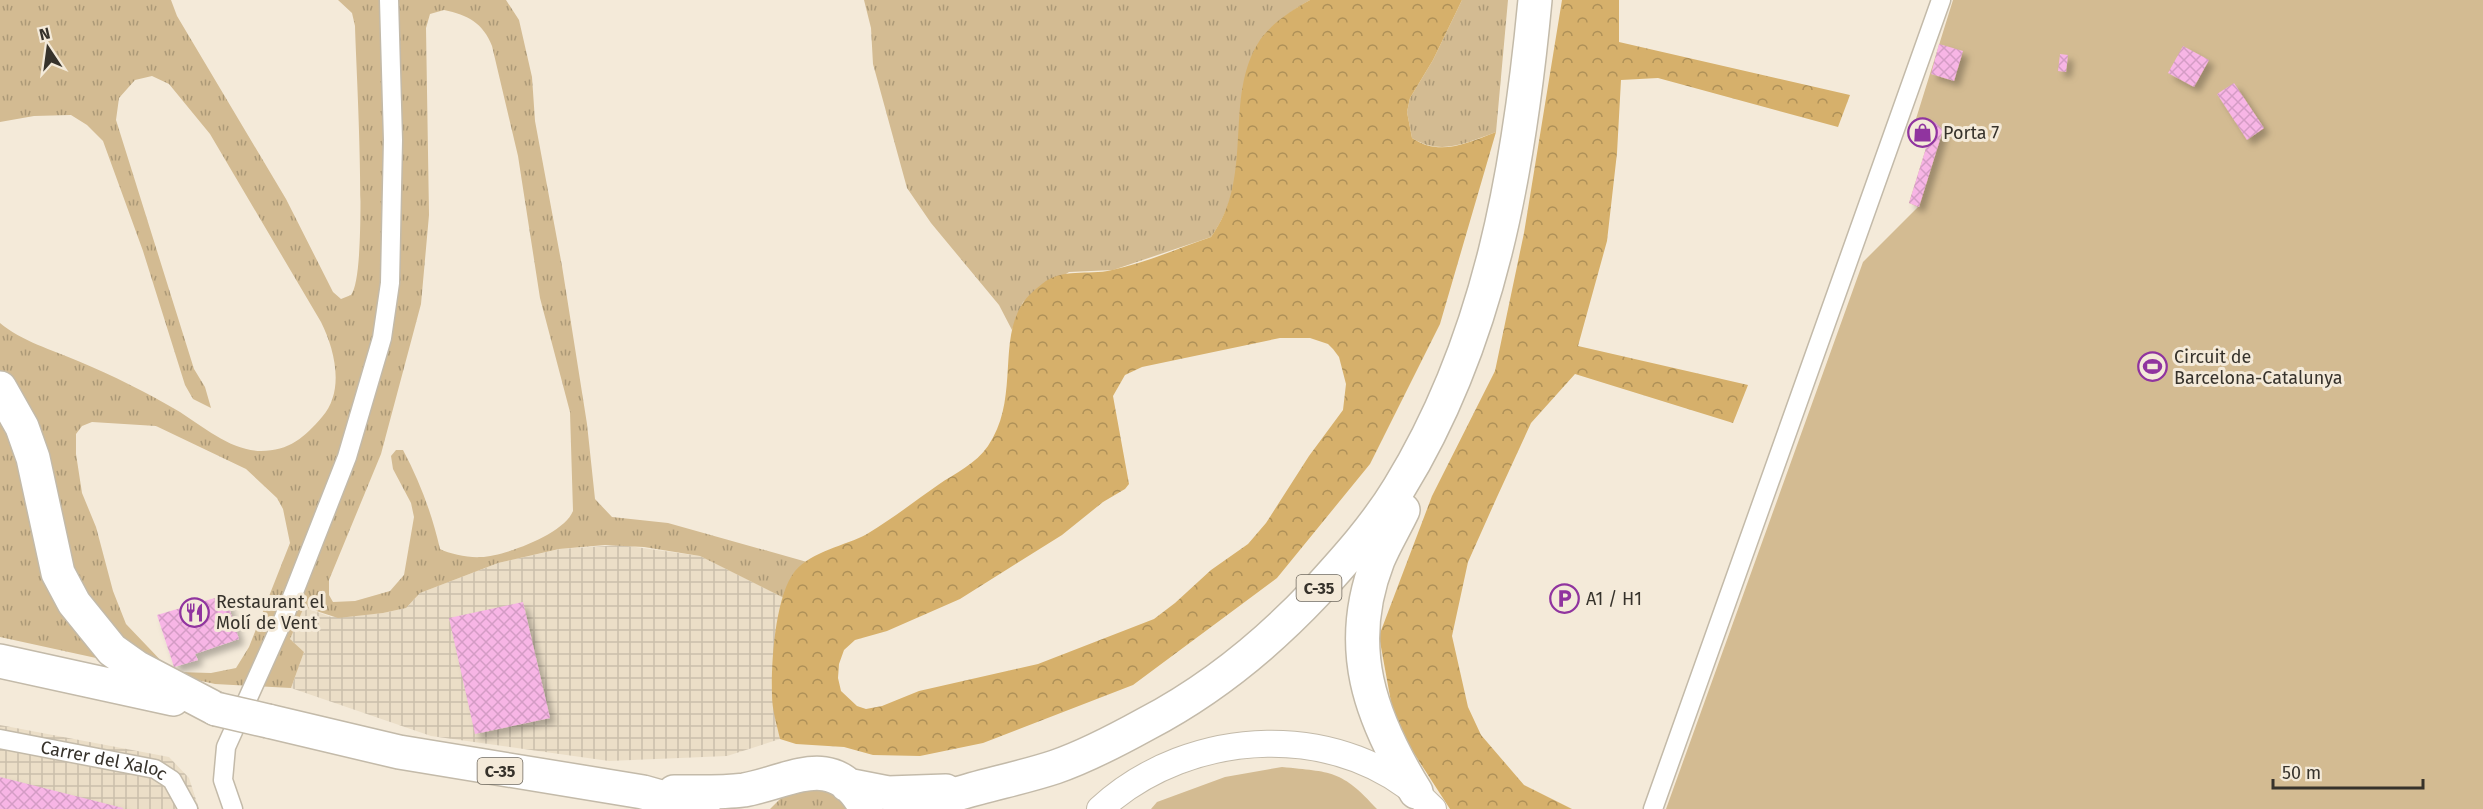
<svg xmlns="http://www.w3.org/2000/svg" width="2483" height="809" viewBox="0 0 2483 809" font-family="'Fira Sans',sans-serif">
<defs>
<pattern id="industrial-grid" width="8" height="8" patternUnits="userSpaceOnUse" patternTransform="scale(1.5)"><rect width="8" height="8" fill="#ebdec7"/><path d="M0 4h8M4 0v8" fill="none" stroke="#cabfab"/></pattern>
<pattern id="grass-tufts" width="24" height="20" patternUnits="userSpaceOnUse" patternTransform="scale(1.5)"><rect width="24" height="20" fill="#d3bb92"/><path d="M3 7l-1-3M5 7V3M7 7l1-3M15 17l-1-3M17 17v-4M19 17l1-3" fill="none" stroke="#ac9977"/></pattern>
<pattern id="forest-crowns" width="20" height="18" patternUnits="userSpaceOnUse" patternTransform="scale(1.5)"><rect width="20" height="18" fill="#d6b06b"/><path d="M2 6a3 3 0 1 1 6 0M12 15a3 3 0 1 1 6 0" fill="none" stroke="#ae9058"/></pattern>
<pattern id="building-cross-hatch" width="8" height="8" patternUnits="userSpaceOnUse" patternTransform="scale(1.5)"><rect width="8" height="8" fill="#f7b5e5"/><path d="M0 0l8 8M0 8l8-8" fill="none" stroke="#d49cc5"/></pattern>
<filter id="shadow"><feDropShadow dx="5.5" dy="5.5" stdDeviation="3" flood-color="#0004"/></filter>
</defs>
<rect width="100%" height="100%" fill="#f4ead9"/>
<!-- industrial -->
<path fill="url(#industrial-grid)" d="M621 545 700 556 784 598 775 644 772 693 780 739 727 756 609 761 431 736 291 688 304 652 290 639 303 607 331 617 383 613 406 608 420 593 498 563 560 549Z
M0 725 169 757 189 778 199 809H0Z"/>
<!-- grass -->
<path fill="url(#grass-tufts)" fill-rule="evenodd" d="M0 0H171L177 16 286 199 333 292 341 299 351 295C369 273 356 67 355 26L352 13 338 0H506L519 20 532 77 535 121 562 266 587 424 595 499 612 517 668 523 807 562 796 571 784 598 700 556 644 547 605 545 559 549 498 563 420 593 406 608 383 613 338 618 304 607 290 639 304 652 291 688 215 684 0 637V323C21 341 53 350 78 361 112 375 148 393 180 412 205 428 230 450 261 451 289 451 305 437 322 417 345 391 335 350 321 322L210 134 169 84 152 76 135 80 119 98 116 120 194 369 205 387 211 408 193 399 185 385 143 251 103 141 87 125 71 115 34 116 0 122ZM444 10C468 15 483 23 492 46L518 156 540 298 570 412 573 511C564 534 505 556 481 557 469 558 450 554 440 549 432 514 420 482 403 450H396L391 456 393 469 411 503 414 517 404 575 390 591 355 601 333 602 329 595V580L381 454 421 304 429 215 426 28 430 14ZM92 422 156 426 246 469 277 498 283 509 290 543 249 647 236 668 211 673 177 672 168 668 126 624 113 591 96 527 82 493 76 454V434L82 426Z
M864 0H1310C1198 62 1271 156 1211 237L1113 270 1069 272 1023 302 1012 330 999 305 931 223 907 188 873 64 871 28Z
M1462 0H1508L1496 132C1466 143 1441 156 1412 138L1407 112 1410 98 1433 60Z
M816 787 832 792 850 809H770L785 794Z"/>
<!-- forest -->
<path fill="url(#forest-crowns)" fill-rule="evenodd" d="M1310 0H1462L1433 60 1410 98 1407 112 1412 138C1440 157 1467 143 1496 132L1440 324 1370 464 1277 578 1133 685 983 743 920 756 873 755 844 747 796 744 780 739C777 725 772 710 772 695 771 663 775 596 795 571 812 551 845 546 867 534 892 519 915 501 938 485 955 473 976 464 988 446 1020 399 997 341 1023 303 1027 296 1036 289 1042 284 1063 267 1087 276 1112 270 1145 263 1179 248 1211 237 1256 176 1222 98 1260 40 1271 24 1293 9 1310 0ZM1280 338H1310L1328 344 1333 349 1339 357 1346 384 1343 410 1309 456 1266 523 1248 544 1211 570 1175 603 1154 619 1038 664 919 691 882 706 866 709 857 706 841 691 838 678 839 664 844 650 855 640 887 631 960 599 1062 535 1103 502 1125 489 1129 484 1113 396 1125 375 1142 367Z
M1562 0H1619V42L1850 95 1838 127 1658 78 1621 80 1617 153 1607 241 1578 346 1748 385 1733 423 1575 374 1531 423 1497 497 1468 562 1452 636 1468 707 1481 735 1524 785 1572 809H1450L1395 724 1379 636 1432 496 1495 371 1524 233Z"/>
<!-- pitch -->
<path fill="#d3bb92" d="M1953 0H2483V809H1666L1863 262 1918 207 1909 203 1927 145 1911 126 1915 122Z
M1282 767C1331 772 1342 770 1377 809H1151L1157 802 1225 777Z"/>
<!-- building -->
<path fill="url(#building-cross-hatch)" filter="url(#shadow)" d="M1939 44 1963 51 1954 81 1931 74Z
M2183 46 2209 60 2194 87 2168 73Z
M2060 54 2068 55 2066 72 2058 71Z
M2234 83 2264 128 2247 140 2217 94Z
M1922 117 1928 125 1935 122 1943 130 1919 207 1909 203 1927 145 1911 126Z
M225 595 239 639 195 654 198 660 174 667 157 615Z
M523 602 550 718 475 734 449 618Z
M0 777 123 808V809H0Z"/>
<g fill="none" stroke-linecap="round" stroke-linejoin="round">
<defs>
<g id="street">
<path id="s1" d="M0 739 155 769 172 780 188 809"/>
<path d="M233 809 223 780 226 747 283 620 347 457 382 338 390 283 393 140 389 0"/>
<path d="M1653 809 1941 0"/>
</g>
<path id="secondary" d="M1100 809C1190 726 1345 718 1433 809"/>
<path id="highway" d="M0 388 22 427 33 458 58 573 74 603 112 650 136 667 216 709
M1403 510C1395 527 1385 543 1378 560 1344 647 1370 717 1416 792
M0 661 173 699
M268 721 399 752 643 792 703 809
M847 785 888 793 946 791
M674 792C698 792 721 793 744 790 790 782 835 748 866 809
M918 809C962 788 1010 782 1055 767 1087 756 1117 740 1146 724 1209 691 1267 644 1316 592 1346 559 1376 526 1399 488 1490 340 1519 170 1535 0"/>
</defs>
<!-- street casing -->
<use href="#street" stroke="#c3baa9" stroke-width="21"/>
<!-- secondary casing -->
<use href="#secondary" stroke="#c3baa9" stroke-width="28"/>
<!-- highway casing -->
<use href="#highway" stroke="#c3baa9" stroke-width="36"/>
<!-- street -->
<use href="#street" stroke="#fff" stroke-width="18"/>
<!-- secondary -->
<use href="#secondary" stroke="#fff" stroke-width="26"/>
<!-- highway -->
<use href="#highway" stroke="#fff" stroke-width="33"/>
<defs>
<path id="highway-bridge" d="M216 709 268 721"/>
</defs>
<!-- highway-bridge casing -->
<use href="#highway-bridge" stroke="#c3baa9" stroke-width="36" stroke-linecap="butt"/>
<!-- highway-bridge -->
<use href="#highway-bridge" stroke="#fff" stroke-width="33"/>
</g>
<!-- icons -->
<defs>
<symbol id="shop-ring" viewBox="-11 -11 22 22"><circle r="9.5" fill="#f4ead9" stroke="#90349f" stroke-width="1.5"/><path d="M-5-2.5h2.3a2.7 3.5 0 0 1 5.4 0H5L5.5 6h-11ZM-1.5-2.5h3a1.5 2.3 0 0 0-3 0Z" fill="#90349f"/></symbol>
<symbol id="stadium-ring" viewBox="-11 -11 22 22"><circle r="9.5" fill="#f4ead9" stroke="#90349f" stroke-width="1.5"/><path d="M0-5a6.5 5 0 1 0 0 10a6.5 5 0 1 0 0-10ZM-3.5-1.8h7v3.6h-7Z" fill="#90349f"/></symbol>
<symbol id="parking-ring" viewBox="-11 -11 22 22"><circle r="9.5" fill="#f4ead9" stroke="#90349f" stroke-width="1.5"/><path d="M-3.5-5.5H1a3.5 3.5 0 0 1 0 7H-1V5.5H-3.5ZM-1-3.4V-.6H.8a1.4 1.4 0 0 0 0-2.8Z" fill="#90349f"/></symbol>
<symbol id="restaurant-ring" viewBox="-11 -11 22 22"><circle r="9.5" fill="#f4ead9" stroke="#90349f" stroke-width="1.5"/><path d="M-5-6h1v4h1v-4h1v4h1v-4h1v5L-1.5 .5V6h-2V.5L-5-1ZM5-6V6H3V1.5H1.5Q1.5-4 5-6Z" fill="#90349f"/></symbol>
</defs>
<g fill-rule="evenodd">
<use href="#shop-ring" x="1906" y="116" width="33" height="33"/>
<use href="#stadium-ring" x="2136" y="350" width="33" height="33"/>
<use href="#parking-ring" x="1548" y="582" width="33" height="33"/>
<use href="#restaurant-ring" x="178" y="596" width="33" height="33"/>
</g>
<g text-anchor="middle" stroke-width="6" stroke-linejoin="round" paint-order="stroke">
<!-- shield labels -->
<g fill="#f4ead9" stroke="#6f695f" stroke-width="1.5">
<rect x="1296.5" y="575" width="45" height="26" rx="4.5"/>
<rect x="477.5" y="758" width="45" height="26" rx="4.5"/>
</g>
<g font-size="16" font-weight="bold" fill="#36322b">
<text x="1319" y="594">C-35</text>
<text x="500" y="777">C-35</text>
</g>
<!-- poi labels -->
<g font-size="18" fill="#36322b" stroke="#f4ead9" text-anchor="start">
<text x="1943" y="139">Porta 7</text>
<text x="2174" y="363">Circuit de<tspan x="2174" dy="21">Barcelona-Catalunya</tspan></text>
<text x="1586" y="605">A1 / H1</text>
<text x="216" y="608">Restaurant el<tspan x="216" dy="21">Molí de Vent</tspan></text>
</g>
<!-- street labels -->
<g font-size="18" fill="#36322b" stroke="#f4ead9">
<text dy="6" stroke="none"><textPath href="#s1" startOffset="106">Carrer del Xaloc</textPath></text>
</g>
</g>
<!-- north arrow -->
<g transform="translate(48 48) rotate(347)" stroke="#f4ead9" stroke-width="4.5" paint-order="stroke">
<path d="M0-4.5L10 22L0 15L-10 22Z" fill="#36322b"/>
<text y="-9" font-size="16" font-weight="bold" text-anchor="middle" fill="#36322b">N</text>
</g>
<!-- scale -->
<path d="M2273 779v9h150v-9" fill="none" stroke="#36322b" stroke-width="3"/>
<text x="2282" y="779" font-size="18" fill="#36322b" stroke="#f4ead9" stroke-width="4.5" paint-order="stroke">50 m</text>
</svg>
